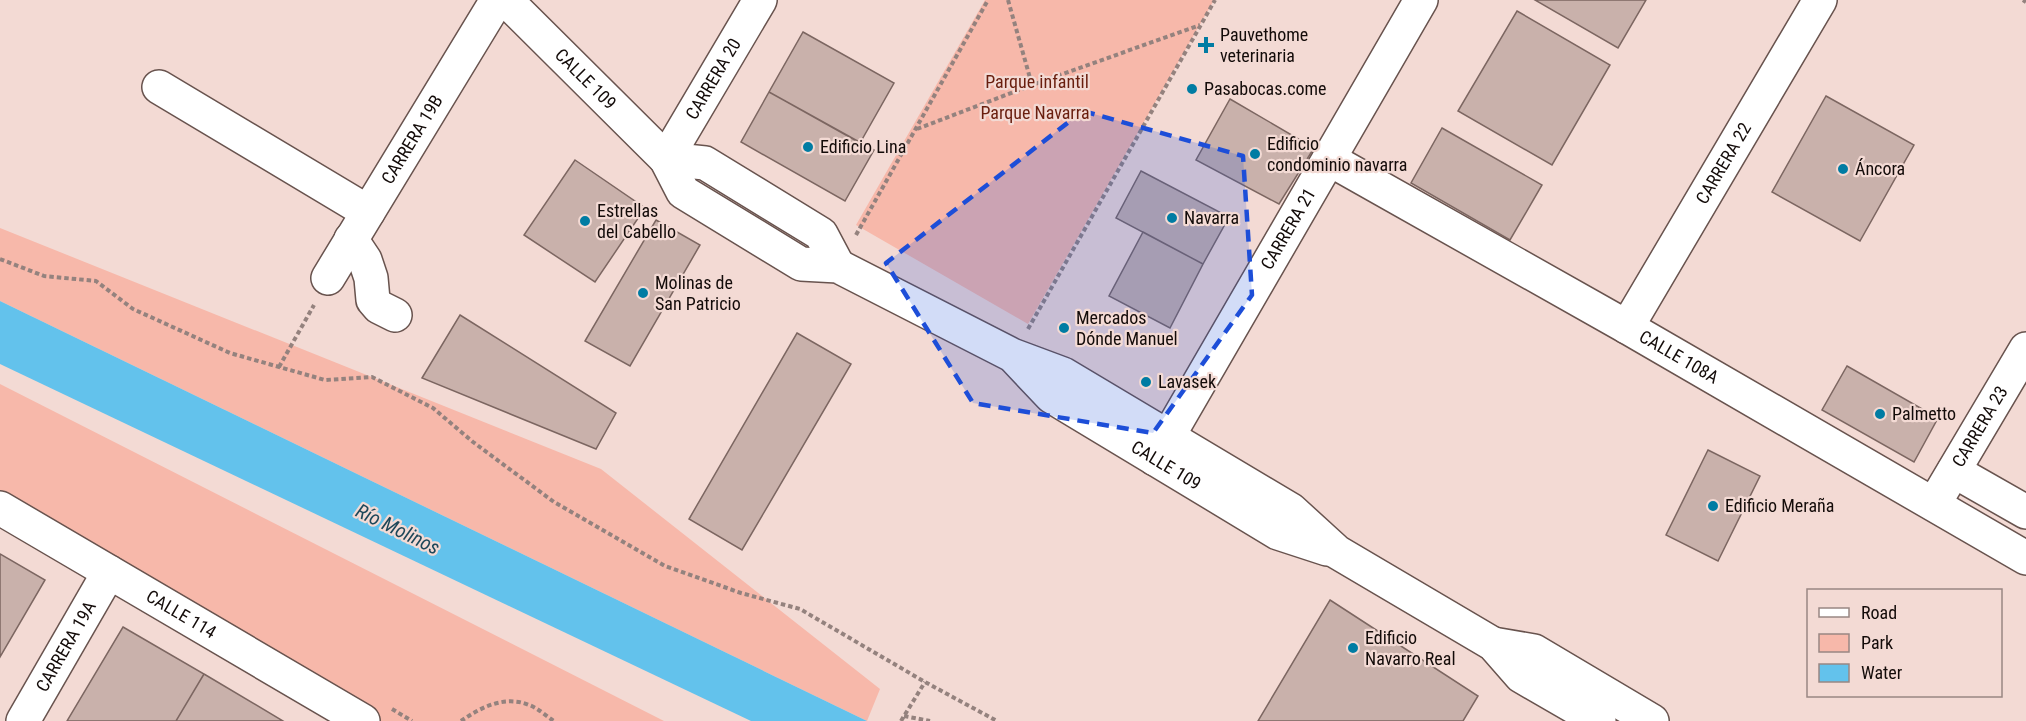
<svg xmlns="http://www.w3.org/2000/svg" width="2026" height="721" viewBox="0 0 2026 721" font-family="'Roboto Condensed',sans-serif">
<rect width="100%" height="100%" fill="#f3dad4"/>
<!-- green -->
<path fill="#f7b8aa" d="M985 0H1214L1028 324 856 225Z
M0 228 601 469 880 689 867 721 0 301Z
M0 384 664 721H379L0 496Z"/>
<!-- water -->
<path fill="#63c2ec" d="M0 301 867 721H751L0 364Z"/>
<!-- building -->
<path fill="#c9b1ab" stroke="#7c6661" stroke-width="1.5" d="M1535 0H1646L1618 48Z
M1517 11 1610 65 1552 165 1458 111Z
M803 32 894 83 860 143 769 92Z
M769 92 874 150 845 201 741 142Z
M1826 96 1914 145 1860 241 1772 192Z
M1230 99 1314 148 1279 204 1196 160Z
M1442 128 1542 185 1510 240 1411 183Z
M575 160 645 208 595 282 524 235Z
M1141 171 1229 217 1203 264 1116 218Z
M656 220 700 245 630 366 585 341Z
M1143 232 1203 264 1170 328 1109 296Z
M460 315 616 413 596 449 422 378Z
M797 333 851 364 742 550 689 519Z
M1847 366 1938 418 1914 462 1822 410Z
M1708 450 1760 476 1718 561 1666 535Z
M0 554 45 580 0 657Z
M1330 600 1478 696 1463 721H1258Z
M123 627 204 674 176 721H67Z
M204 674 283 721H176Z"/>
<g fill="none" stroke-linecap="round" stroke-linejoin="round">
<defs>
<g id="minor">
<path id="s1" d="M506 0 666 159 683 192 801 264 838 266 1012 355 1063 374 1291 510 1337 552 1493 644 1521 676 1599 721"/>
<path d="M159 87 368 212"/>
<path d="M666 159 705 163 821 234 838 266"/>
<path id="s2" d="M666 159 760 0"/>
<path id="s3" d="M1329 159 1627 327 2026 558"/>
<path d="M351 239 365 260 371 278 373 300 379 307 395 315"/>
<path id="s4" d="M328 278 497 0"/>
<path id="s5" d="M1627 327 1820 0"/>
<path id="s6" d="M1017 360 1051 396 1278 533 1327 549"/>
<path id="s7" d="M1155 459 1421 0"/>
<path d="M1954 471 2026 512"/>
<path id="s8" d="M1934 504 2026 349"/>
<path id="s9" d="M0 508 363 721"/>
<path d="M1493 644 1534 651 1652 721"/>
<path id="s10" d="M23 721 109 572"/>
</g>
</defs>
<!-- minor casing -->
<use href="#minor" stroke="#68534e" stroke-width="36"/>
<!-- path -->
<path stroke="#94827e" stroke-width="4" stroke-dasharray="4.5 3" stroke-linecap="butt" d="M1008 0 1032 85
M2023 0 2026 2
M917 129 1032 85 1200 25
M856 235 988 0
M0 259 44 276 96 281 133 309 230 353 325 380 372 377 433 408 473 442 554 502 665 566 741 593 800 609 925 682 997 721
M1028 329 1215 0
M279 367 314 305
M392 709 412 721
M904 716 930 721
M461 721C481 707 505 695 529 705 538 708 546 716 554 721
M901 721 925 682"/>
<!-- minor -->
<use href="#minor" stroke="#fff" stroke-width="33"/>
</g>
<!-- marked area -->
<path fill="#1d4ed8" fill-opacity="0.2" stroke="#1d4ed8" stroke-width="4.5" stroke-dasharray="12 8" stroke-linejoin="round" d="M1083 111 1243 156 1252 295 1153 433 973 403 886 263Z"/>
<!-- markers -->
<g fill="#007ca3" stroke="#f3dad4" stroke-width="2">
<path d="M1203 36h6v6h6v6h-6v6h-6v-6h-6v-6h6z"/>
<circle cx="1192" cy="89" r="6"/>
<circle cx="808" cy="147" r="6"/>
<circle cx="1255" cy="154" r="6"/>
<circle cx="1843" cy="169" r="6"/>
<circle cx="1172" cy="218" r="6"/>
<circle cx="585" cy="221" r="6"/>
<circle cx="643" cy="293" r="6"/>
<circle cx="1064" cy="328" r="6"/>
<circle cx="1146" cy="382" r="6"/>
<circle cx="1880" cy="414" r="6"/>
<circle cx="1713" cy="506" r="6"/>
<circle cx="1353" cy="648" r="6"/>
</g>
<g text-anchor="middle" stroke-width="4.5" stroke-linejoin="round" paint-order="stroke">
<!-- poi labels -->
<g font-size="18" fill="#130b09" stroke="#f3dad4" text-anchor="start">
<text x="1220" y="41">Pauvethome<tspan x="1220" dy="21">veterinaria</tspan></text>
<text x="1204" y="95">Pasabocas.come</text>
<text x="1267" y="150">Edificio<tspan x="1267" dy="21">condominio navarra</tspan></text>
<text x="820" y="153">Edificio Lina</text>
<text x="1855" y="175">Áncora</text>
<text x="597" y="217">Estrellas<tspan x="597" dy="21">del Cabello</tspan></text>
<text x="1184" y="224">Navarra</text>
<text x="655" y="289">Molinas de<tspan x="655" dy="21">San Patricio</tspan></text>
<text x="1076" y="324">Mercados<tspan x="1076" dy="21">Dónde Manuel</tspan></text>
<text x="1158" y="388">Lavasek</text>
<text x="1892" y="420">Palmetto</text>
<text x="1725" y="512">Edificio Meraña</text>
<text x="1365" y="644">Edificio<tspan x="1365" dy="21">Navarro Real</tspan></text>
</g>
<!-- street labels -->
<g font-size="18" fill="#130b09" stroke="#f3dad4">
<text dy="6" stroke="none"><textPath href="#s1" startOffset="112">CALLE 109</textPath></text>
<text dy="6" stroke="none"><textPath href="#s2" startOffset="93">CARRERA 20</textPath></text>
<text dy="6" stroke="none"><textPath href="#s4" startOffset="162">CARRERA 19B</textPath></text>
<text dy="6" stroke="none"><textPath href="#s5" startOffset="190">CARRERA 22</textPath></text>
<text dy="6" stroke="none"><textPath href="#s7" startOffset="266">CARRERA 21</textPath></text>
<text dy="6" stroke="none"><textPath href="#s3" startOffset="402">CALLE 108A</textPath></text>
<text dy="6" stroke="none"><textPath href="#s8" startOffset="90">CARRERA 23</textPath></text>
<text dy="6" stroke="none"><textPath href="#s6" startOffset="184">CALLE 109</textPath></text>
<text dy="6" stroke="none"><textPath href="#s9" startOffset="210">CALLE 114</textPath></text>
<text dy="6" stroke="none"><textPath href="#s10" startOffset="86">CARRERA 19A</textPath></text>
</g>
<!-- park labels -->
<g font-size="18" fill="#691e0e" stroke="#f3dad4">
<text x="1037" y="88">Parque infantil</text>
<text x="1035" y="119">Parque Navarra</text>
</g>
<!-- water labels -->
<g font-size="20" font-style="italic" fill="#1d4759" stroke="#f3dad4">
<text transform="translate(398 529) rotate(26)" y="7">Río Molinos</text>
</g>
</g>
<!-- legend -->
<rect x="1807" y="589" width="195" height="108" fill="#f3dad4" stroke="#998783" stroke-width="1.5"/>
<rect x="1819" y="608" width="30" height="9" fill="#ffffff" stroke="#998783" stroke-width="1.5"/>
<text x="1861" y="619" font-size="18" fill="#130b09">Road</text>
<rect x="1819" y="634" width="30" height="18" fill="#f7b8aa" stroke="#998783" stroke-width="1.5"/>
<text x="1861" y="649" font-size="18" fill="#130b09">Park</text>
<rect x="1819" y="664" width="30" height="18" fill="#63c2ec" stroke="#998783" stroke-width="1.5"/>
<text x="1861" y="679" font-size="18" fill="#130b09">Water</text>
</svg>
